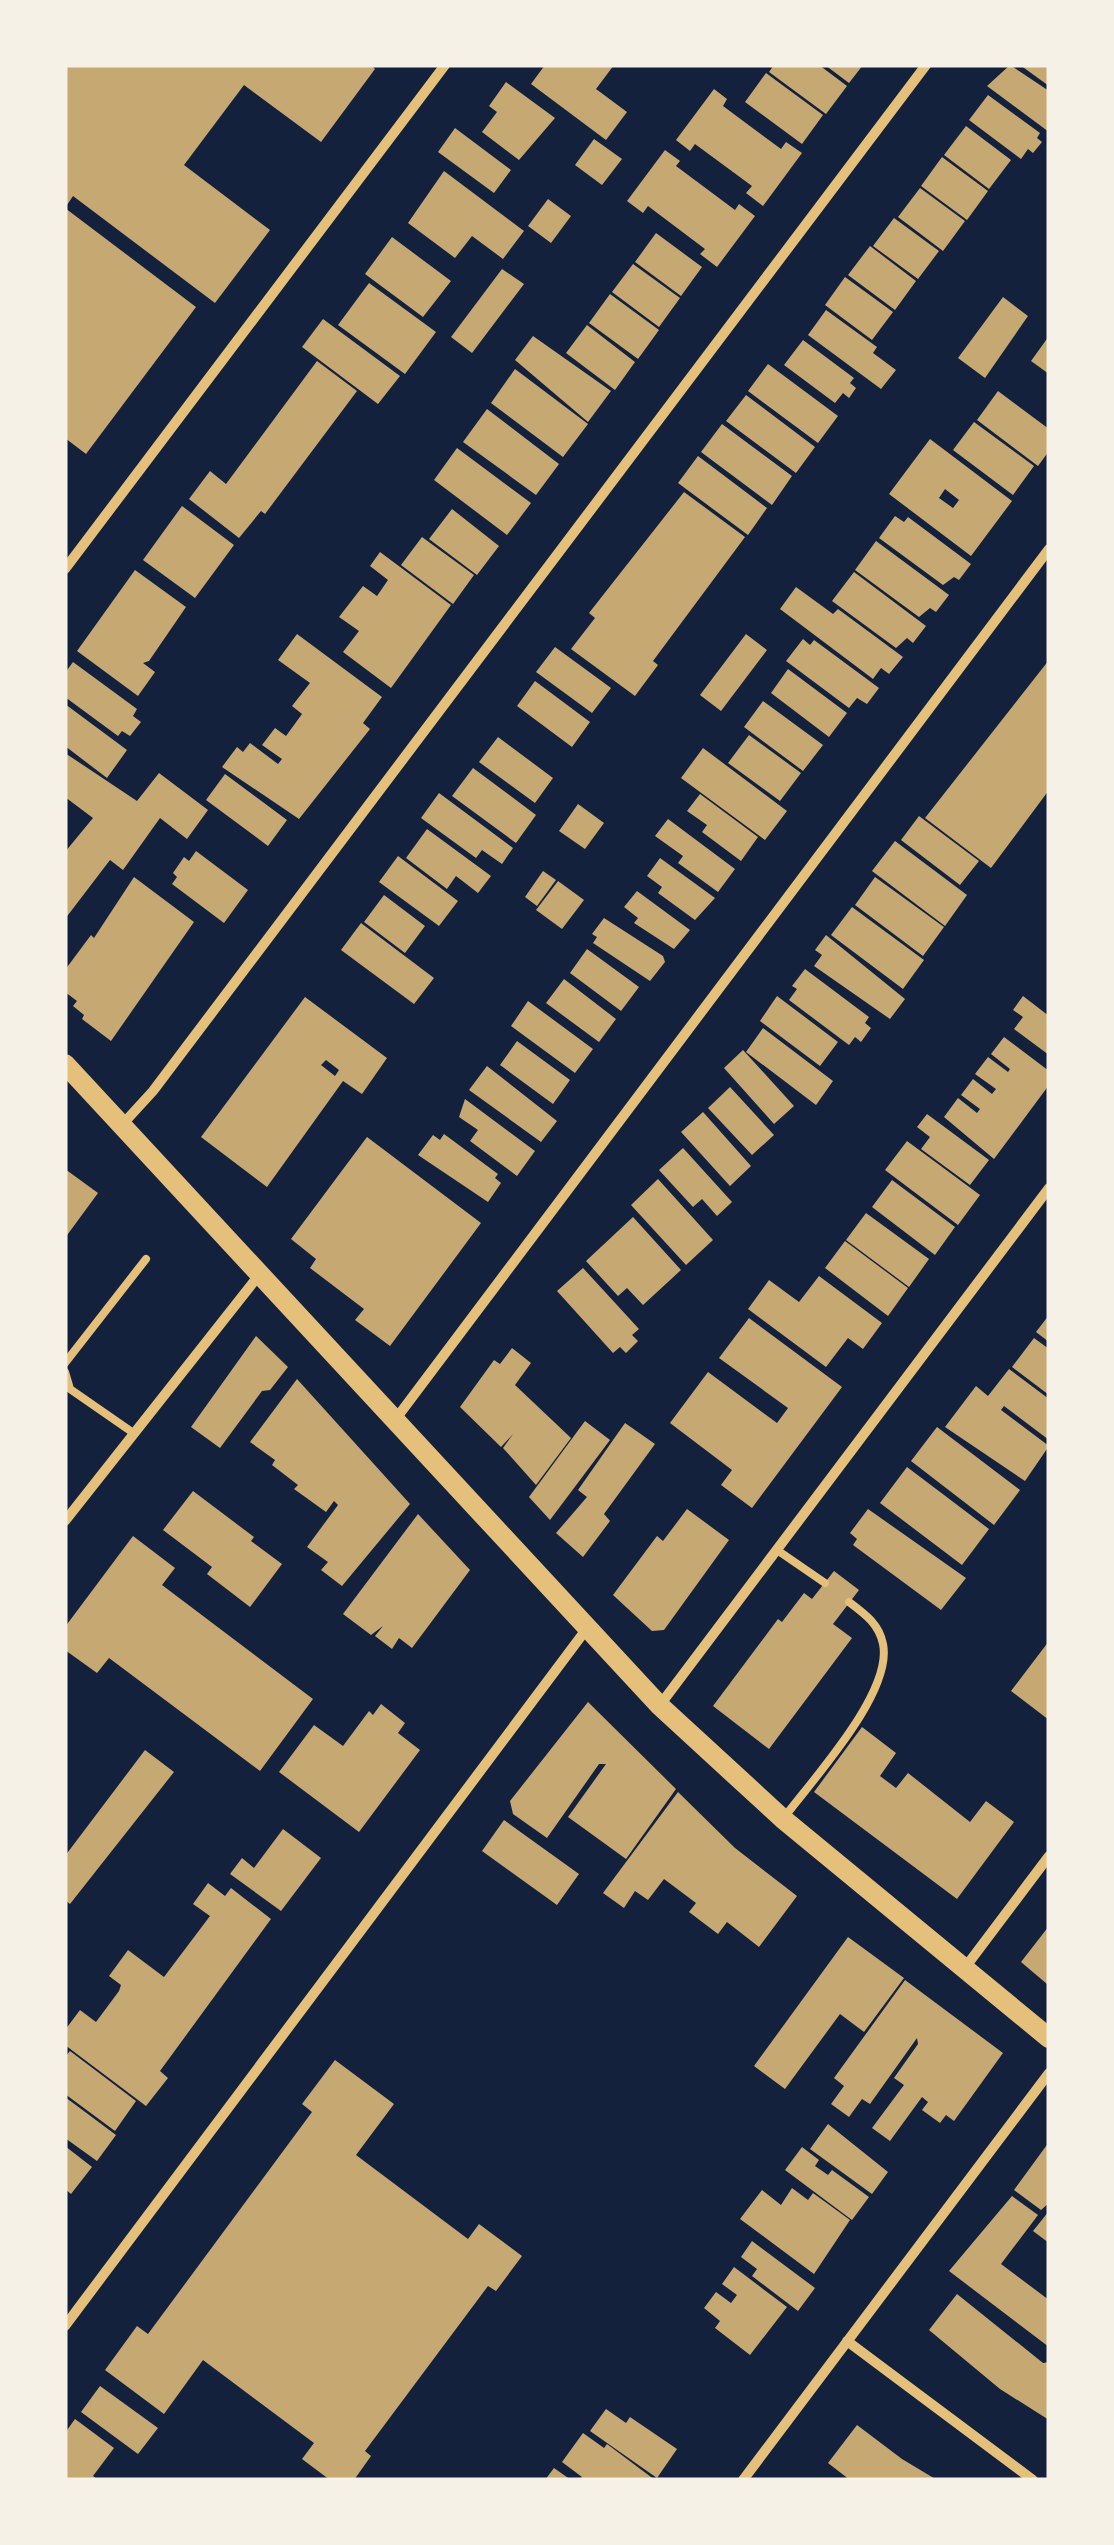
<svg xmlns="http://www.w3.org/2000/svg" width="1114" height="2545" viewBox="0 0 1114 2545" font-family="'Asap Condensed',sans-serif">
<rect width="100%" height="100%" fill="#14213d"/>
<!-- building -->
<path fill="#c6a872" fill-rule="evenodd" d="M65 65H371L375 69 321 142 244 85 184 165 270 230 215 303 73 196 65 208Z
M545 65H614L596 89 627 112 606 140 531 84Z
M774 65H819L847 86 826 114 769 72Z
M825 65H863L849 83Z
M1010 65 1049 91V132L987 86Z
M1020 65H1049V86Z
M766 73 823 115 802 144 745 102Z
M506 82 555 118 519 160 482 132 497 112 489 106Z
M714 89 727 99 723 106 781 149 786 142 802 153 763 206 746 193 752 186 695 144 690 151 676 140Z
M988 95 1040 133 1037 138 1042 142 1033 153 1028 149 1021 159 969 120Z
M966 126 1011 160 989 189 944 155Z
M455 128 511 170 494 193 438 152Z
M594 139 622 159 602 185 575 165Z
M665 150 680 161 676 166 735 210 739 204 755 216 717 267 700 254 705 249 648 206 643 213 627 201Z
M942 157 988 191 967 220 921 186Z
M444 171 524 231 503 259 472 236 455 258 408 223Z
M920 188 965 221 943 251 898 217Z
M548 199 571 216 551 243 528 226Z
M65 208 196 307 86 454 65 438Z
M894 218 939 251 918 279 873 246Z
M656 233 702 267 681 296 635 262Z
M392 237 451 281 423 317 365 274Z
M870 246 916 281 895 310 848 275Z
M633 264 680 298 659 327 612 292Z
M502 269 524 284 472 353 451 337Z
M845 277 893 312 872 340 825 305Z
M369 283 436 332 405 374 338 325Z
M610 294 659 330 638 359 589 323Z
M1003 297 1028 316 985 378 958 358Z
M826 310 877 347 873 353 896 370 881 389 808 335Z
M323 319 400 376 378 404 302 347Z
M587 325 635 362 615 390 566 353Z
M533 336 611 391 588 422 515 360Z
M1049 336V374L1031 361Z
M803 340 854 378 850 383 856 388 849 398 843 393 835 403 784 365Z
M317 361 357 391 265 514 261 511 239 538 189 499 210 471 226 484Z
M768 364 838 416 818 443 748 391Z
M515 369 588 424 563 457 491 403Z
M998 391 1049 429V451L1038 466 977 420Z
M746 395 815 447 796 473 726 421Z
M487 409 559 464 536 495 463 442Z
M974 422 1034 466 1013 495 953 450Z
M722 424 792 476 772 505 701 452Z
M930 439 1012 501 971 556 889 494ZM945 489 959 500 953 508 939 498Z
M457 448 531 503 507 535 434 480Z
M698 456 767 508 748 535 678 483Z
M684 492 745 537 653 661 658 665 635 696 571 649 595 618 589 613Z
M182 506 234 545 195 598 143 560Z
M452 509 499 546 477 575 429 539Z
M895 516 904 522 908 517 971 564 959 580 954 577 943 585 879 538Z
M422 537 474 575 453 604 401 565Z
M876 541 949 595 936 612 930 608 919 617 855 570Z
M380 552 451 605 391 688 343 652 359 631 339 617 363 586 377 596 388 580 370 566Z
M135 570 186 607 149 661 143 663 155 672 138 696 77 651Z
M854 572 926 626 913 643 907 638 896 648 832 601Z
M796 587 833 614 838 609 903 657 889 674 881 668 873 679 780 609Z
M297 634 382 697 363 723 370 729 299 819 222 767 237 747 243 752 250 743 278 764 282 759 262 745 275 728 286 736 302 714 292 706 310 683 278 660Z
M746 634 767 650 721 711 700 695Z
M803 639 810 645 814 640 879 688 867 704 857 698 849 708 786 661Z
M555 647 611 688 592 713 536 672Z
M1049 660V790L991 868 925 818Z
M73 662 137 709 133 716 141 722 130 736 122 731 118 736 65 697V673Z
M788 669 847 713 829 737 771 693Z
M535 681 590 722 572 747 517 706Z
M763 701 823 745 803 771 744 727Z
M65 704 127 750 107 778 65 746Z
M749 735 801 773 780 801 728 763Z
M498 737 553 778 535 803 479 762Z
M703 748 787 811 765 840 681 778Z
M65 753 137 801 159 773 208 810 187 839 160 818 123 870 110 860 65 919V852L93 818 65 797Z
M473 768 536 815 516 843 452 796Z
M225 774 287 820 268 846 206 800Z
M439 793 513 848 502 864 482 850 476 858 421 818Z
M700 794 758 837 741 861 702 832 707 825 687 811Z
M578 804 604 823 585 849 559 831Z
M919 816 979 861 960 885 901 840Z
M668 819 735 869 718 892 678 863 683 856 655 836Z
M427 829 491 876 478 893 456 876 447 889 406 858Z
M895 841 967 895 945 926 872 871Z
M196 851 248 890 224 923 172 884 177 877 173 873 184 857 189 861Z
M398 856 458 901 439 926 379 882Z
M660 858 715 898 695 920 658 893 662 887 647 876Z
M543 871 556 880 537 906 525 897Z
M134 877 194 922 111 1041 82 1019 84 1015 73 1006 77 1001 65 992V970L91 935 94 938Z
M875 877 944 927 923 956 855 905Z
M558 881 584 900 562 929 536 910Z
M637 891 690 930 674 949 634 923 638 918 624 907Z
M384 895 425 926 405 953 364 922Z
M852 907 924 960 903 989 831 935Z
M604 918 663 956 665 962 650 981 593 943 597 937 592 934Z
M361 923 434 978 414 1004 341 950Z
M826 935 905 999 890 1019 814 966 822 955 815 950Z
M587 949 639 987 621 1011 570 973Z
M805 969 869 1017 865 1023 871 1028 861 1042 855 1037 849 1045 789 1000 797 989 792 986Z
M564 979 616 1019 599 1042 546 1003Z
M777 996 838 1042 820 1066 760 1021Z
M1023 996 1049 1016V1055L1014 1029 1023 1017 1013 1010Z
M305 997 387 1058 362 1094 343 1081 267 1187 201 1137ZM326 1060 339 1070 335 1076 321 1065Z
M528 1001 593 1049 575 1073 511 1026Z
M763 1028 833 1081 816 1105 746 1052Z
M1004 1037 1049 1071V1085L994 1159 944 1117 958 1098 977 1113 980 1109 961 1095 973 1079 992 1094 996 1089 975 1074 988 1057 1008 1072 1010 1069 991 1054Z
M517 1041 570 1080 553 1104 500 1065Z
M743 1050 794 1106 774 1124 724 1068Z
M487 1066 557 1121 541 1142 469 1090Z
M730 1087 774 1135 752 1155 708 1108Z
M465 1099 535 1151 517 1176 470 1141 478 1130 459 1117Z
M703 1112 751 1166 730 1186 681 1132Z
M927 1114 989 1160 970 1185 921 1149 930 1137 917 1127Z
M444 1134 498 1174 495 1178 501 1183 488 1202 418 1155 433 1135 440 1140Z
M367 1137 481 1223 390 1346 355 1320 364 1309 310 1268 316 1259 291 1239Z
M907 1141 980 1195 958 1225 885 1170Z
M683 1148 732 1202 717 1216 702 1199 693 1207 659 1170Z
M65 1169 98 1193 65 1238Z
M658 1179 713 1240 686 1265 631 1205Z
M892 1180 955 1227 935 1255 872 1207Z
M866 1213 929 1259 909 1287 846 1240Z
M633 1217 681 1270 643 1305 627 1288 618 1296 586 1261Z
M845 1241 908 1288 888 1316 825 1268Z
M583 1268 639 1329 632 1335 638 1341 626 1353 620 1347 613 1353 557 1291Z
M819 1276 882 1323 863 1349 848 1338 826 1367 748 1309 769 1280 799 1302Z
M1049 1315V1342L1036 1332Z
M749 1318 842 1387 752 1508 721 1485 732 1470 670 1423 708 1372 777 1423 788 1408 719 1358Z
M256 1336 288 1367 270 1390 262 1391 220 1448 191 1427Z
M1034 1338 1049 1349V1395L1012 1367Z
M512 1348 531 1363 515 1385 571 1438 536 1485 503 1448 513 1434 501 1447 460 1407 494 1360 500 1364Z
M1009 1369 1049 1399V1440L1004 1406 1001 1410 1049 1446 1025 1481 945 1427 976 1386 988 1396Z
M297 1379 410 1504 342 1586 321 1570 328 1562 307 1547 338 1505 334 1501 326 1512 294 1489 298 1485 272 1465 275 1460 250 1442Z
M585 1421 610 1440 550 1520 529 1497Z
M625 1423 655 1444 604 1514 610 1521 583 1557 556 1533 587 1497 578 1490Z
M937 1427 1020 1490 994 1525 911 1461Z
M907 1467 989 1529 962 1565 880 1503Z
M193 1491 254 1537 251 1541 282 1564 250 1607 207 1574 212 1567 163 1530Z
M687 1509 729 1540 664 1630 652 1631 613 1595 657 1536 663 1541Z
M868 1509 966 1578 941 1610 853 1545 857 1539 850 1533Z
M418 1514 470 1570 412 1648 399 1638 392 1649 375 1636 383 1626 371 1635 343 1614Z
M133 1536 175 1568 162 1585 313 1699 260 1771 109 1658 97 1673 65 1650V1627Z
M834 1571 859 1590 833 1624 852 1638 769 1749 713 1706 778 1619 782 1622 804 1593 812 1599Z
M1049 1641V1720L1011 1691Z
M588 1702 676 1789 626 1859 568 1817 606 1764H599L547 1838 513 1814 510 1801Z
M381 1704 405 1723 398 1733 420 1750 359 1832 279 1772 314 1725 343 1746 369 1711 373 1715Z
M862 1727 896 1753 880 1776 896 1788 908 1773 970 1822 986 1801 1014 1822 957 1899 814 1792Z
M145 1750 174 1772 70 1904 65 1900V1856Z
M678 1792 735 1848 797 1896 759 1947 727 1922 718 1934 689 1912 696 1903 664 1879 648 1900 635 1891 624 1908 603 1893Z
M504 1820 579 1874 557 1905 482 1851Z
M283 1829 321 1858 281 1911 230 1874 242 1858 254 1868Z
M208 1883 225 1896 231 1888 271 1919 160 2071 168 2078 146 2106 65 2045V2030L80 2010 96 2022 119 1991 121 1985 109 1976 128 1950 164 1977 210 1916 193 1904Z
M1049 1926V1982L1047 1984 1021 1962Z
M848 1937 904 1978 864 2032 840 2014 785 2089 754 2066Z
M905 1980 1003 2053 954 2121 946 2115 940 2123 922 2110 928 2102 922 2097 890 2141 872 2128 904 2085 894 2078 918 2044 917 2038 870 2104 862 2099 849 2117 831 2104 844 2086 834 2078Z
M70 2051 136 2101 115 2131 65 2094V2057Z
M335 2060 394 2104 356 2155 468 2239 479 2224 522 2256 496 2291 488 2286 365 2451 371 2456 354 2480H330L302 2459 314 2443 203 2360 164 2414 105 2370 137 2326 148 2334 312 2112 302 2104Z
M65 2097 116 2135 97 2161 65 2138Z
M828 2124 888 2172 872 2194 810 2149Z
M1049 2142V2203L1041 2210 1014 2190Z
M65 2146 92 2167 71 2194 65 2189Z
M802 2147 819 2160 815 2166 828 2175 832 2170 869 2197 852 2220 785 2170Z
M792 2188 808 2200 813 2193 850 2220 814 2274 740 2219 762 2190 781 2205Z
M1012 2196 1038 2215 1001 2264 1049 2300V2347L949 2271Z
M1049 2211V2243L1033 2231Z
M752 2241 815 2288 798 2311 752 2276 757 2269 741 2257Z
M734 2267 787 2307 750 2355 715 2328 720 2321 704 2308 716 2292 731 2303 737 2295 722 2284Z
M957 2294 1043 2363 1049 2362V2420L1000 2389 929 2330Z
M100 2386 158 2428 138 2454 81 2412Z
M606 2409 626 2423 630 2417 677 2449 657 2478 590 2431Z
M75 2419 114 2448 93 2476 98 2480H65V2433Z
M857 2425 902 2459 937 2480H850L828 2463Z
M583 2433 604 2448 607 2444 655 2480H579L582 2477 562 2462Z
M554 2468 571 2480H545Z"/>
<g fill="none" stroke-linecap="round" stroke-linejoin="round">
<!-- service -->
<path stroke="#e5c07b" stroke-width="8" d="M65 1363 146 1259
M65 1372 70 1389 132 1432
M777 1550 825 1583
M783 1819C812 1780 893 1693 883 1644 879 1624 865 1614 849 1602"/>
<!-- minor -->
<path stroke="#e5c07b" stroke-width="10" d="M65 569 445 65
M121 1126 153 1091 926 65
M395 1420 1049 549
M65 1521 259 1275
M660 1705 1049 1188
M964 1969 1049 1856
M65 2326 588 1627
M847 2341 1033 2480
M743 2480 1049 2073"/>
<!-- secondary -->
<path stroke="#e5c07b" stroke-width="20" d="M65 1064 660 1706 783 1819 1049 2038"/>
</g>
<!-- border -->
<rect width="1114" height="2545" fill="none" stroke="#f6f1e7" stroke-width="135"/>
</svg>
